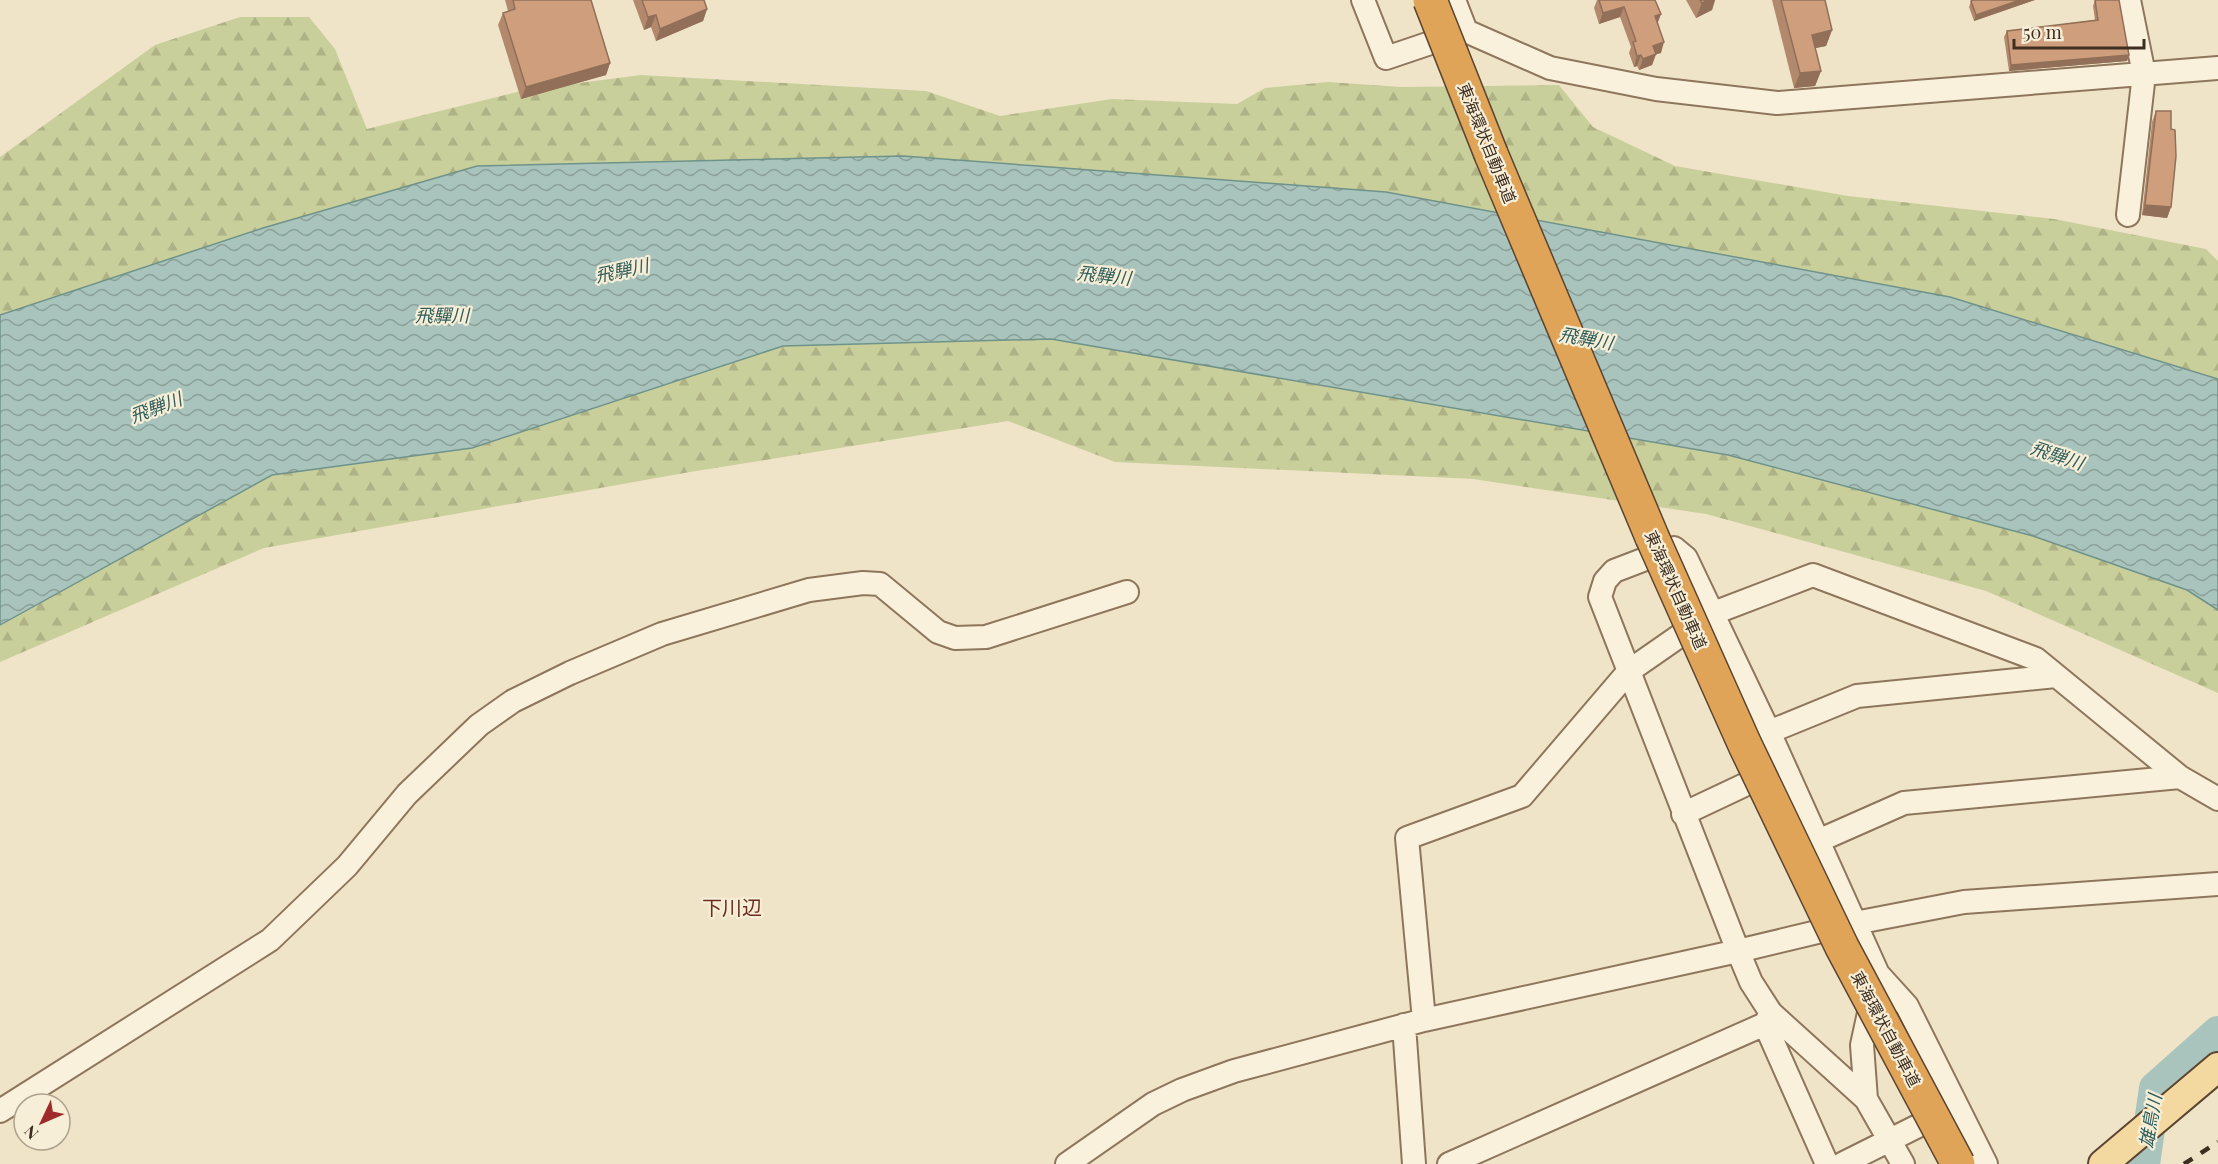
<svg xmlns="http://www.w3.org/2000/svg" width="2218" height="1164" viewBox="0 0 2218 1164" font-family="'Playfair Display','Noto Sans JP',serif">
<defs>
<pattern id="forest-firs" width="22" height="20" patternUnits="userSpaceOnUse" patternTransform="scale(1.5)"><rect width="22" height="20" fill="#c9cf9b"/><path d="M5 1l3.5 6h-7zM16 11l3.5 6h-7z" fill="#aeb285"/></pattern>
<pattern id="water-waves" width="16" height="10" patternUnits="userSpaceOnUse" patternTransform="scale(1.5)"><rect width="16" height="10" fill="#a9c4bc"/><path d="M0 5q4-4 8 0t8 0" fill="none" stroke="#8ba098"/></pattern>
</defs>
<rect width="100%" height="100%" fill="#f0e4c8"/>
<!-- forest -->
<path fill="url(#forest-firs)" d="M240 17H309L335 49 367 129 525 90 641 75 926 91 1000 116 1112 99 1237 104 1265 88 1328 82 1401 87 1559 85 1593 127 1675 166 1848 196 2054 219 2206 249 2218 261V379L1950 297 1386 192 903 156 0 315V157L155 45Z
M1051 339 1728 455 2033 536 2187 590 2218 610V693L1986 591 1706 514 1473 479 1115 462 1008 421 690 472 264 548 0 662V625L272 475 472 448 783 346Z"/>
<!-- water -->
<path fill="url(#water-waves)" stroke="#6f938a" stroke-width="1.5" d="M903 156 1386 192 1950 297 2218 379V610L2187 590 2033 536 1728 455 1051 339 783 346 472 448 272 475 0 625V315L263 228 477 166Z"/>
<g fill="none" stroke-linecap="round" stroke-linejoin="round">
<!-- river -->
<path stroke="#a9c4bc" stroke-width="32" d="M2144 1164 2155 1088 2218 1032"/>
<defs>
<path id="minor" d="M1363 0 1386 58 1466 31 1454 0
M1466 31 1550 68 1656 89 1777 103 2218 68
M2128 215 2144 74 2129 0
M1769 732 1857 696 2056 676
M1683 814 1774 771
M1818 841 1904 803 2180 777
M1771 1013 1765 1024 1827 1164
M1424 1020 1407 838 1522 796 1629 671 1711 614 1813 575 2036 659 2180 777 2218 799
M1404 1025 1414 1164
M1866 1099 1862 1045 1872 999
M0 1111 270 940 347 866 407 794 479 725 513 701 570 673 662 634 809 590 863 583 880 584 938 632 955 638 986 637 1127 592
M1067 1164 1153 1104 1182 1090 1234 1071 1424 1020 1738 951 1600 597 1605 581 1614 571 1674 548 1686 558 1769 732 1878 974 1907 1006 1986 1164
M1449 1164 1765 1024
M1842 1164 1946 1112
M1903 1164 1866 1099 1771 1013 1751 982 1738 951 1855 923 1964 902 2218 884"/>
<path id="major" d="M2103 1164 2218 1067"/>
<path id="highway" d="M1491 154 1652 537"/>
</defs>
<!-- minor casing -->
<use href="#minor" stroke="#8d765c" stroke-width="26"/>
<!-- major casing -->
<use href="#major" stroke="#5b4430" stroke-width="32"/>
<!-- highway casing -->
<use href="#highway" stroke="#5b4430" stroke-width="36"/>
<!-- minor -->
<use href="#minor" stroke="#faf1dc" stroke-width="22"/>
<!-- major -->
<use href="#major" stroke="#f3d9a0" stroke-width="28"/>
<!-- highway -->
<use href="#highway" stroke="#e0a458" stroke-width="33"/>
<!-- rail -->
<path stroke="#3d2e20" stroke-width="4.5" stroke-dasharray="10 10" stroke-linecap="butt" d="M2184 1164 2218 1142"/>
<defs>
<path id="highway-bridge" d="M1430 0 1491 154
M1652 537 1745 745 1842 947 1958 1164"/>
</defs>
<!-- highway-bridge casing -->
<use href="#highway-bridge" stroke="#5b4430" stroke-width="36" stroke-linecap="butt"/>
<!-- highway-bridge -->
<use href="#highway-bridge" stroke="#e0a458" stroke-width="33"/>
</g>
<!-- wall -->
<path fill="#b2896c" d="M505 0H591L610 63 606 75 521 99 498 25 503 13 508 11Z
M633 0H704L707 9 703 21 656 41 651 27 644 30Z
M1597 0H1655L1661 14 1658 22 1661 53 1656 54 1652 65 1639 70 1637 66 1634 67 1629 53 1631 47 1620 17 1599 24 1594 8Z
M1686 0H1715L1712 10 1696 18Z
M1772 0H1825L1832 30 1826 46 1815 48 1821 71 1815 86 1794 88Z
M2035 0 1974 21 1969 7 1971 1Z
M2095 0 2129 55 2127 61 2009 71 2004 37 2007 31 2095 20 2093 6Z
M2156 111 2171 207 2167 218 2142 215 2152 122Z"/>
<!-- shaded-wall -->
<path fill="#916f58" d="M1708 0H1715L1712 10 1696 18 1702 3Z
M2020 0H2035L1974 21 1976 15Z
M1624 7 1620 17 1599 24 1603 13Z
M707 9 703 21 656 41 660 29Z
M1661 14 1657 24 1655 16Z
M656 15 651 27 644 30 648 17Z
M1832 30 1826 46 1806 50 1812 35Z
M1664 42 1661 53 1649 56 1653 46Z
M1656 54 1652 65 1639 70 1643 59Z
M1641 55 1637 66 1634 67 1637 56Z
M2129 55 2127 61 2009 71 2011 65Z
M610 63 606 75 521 99 526 87Z
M1821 71 1815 86 1794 88 1800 73Z
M2145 205 2171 207 2167 218 2142 215Z"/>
<!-- building -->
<path fill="#cf9f7d" stroke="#916f58" stroke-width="1.5" d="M513 0H591L610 63 526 87 503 13 515 9Z
M642 0H704L707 9 660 29 656 15 648 17Z
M1599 0H1655L1661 14 1655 16 1664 42 1653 46 1656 54 1643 59 1641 55 1637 56 1633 42 1636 41 1624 7 1603 13Z
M1700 0H1708L1702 3Z
M1781 0H1825L1832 30 1812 35 1821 71 1800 73Z
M1973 0H2020L1976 15 1971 1Z
M2095 0H2119L2129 55 2011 65 2007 31 2098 20Z
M2156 111H2171V129L2175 130 2176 156 2171 207 2145 205Z"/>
<g text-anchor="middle" stroke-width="4.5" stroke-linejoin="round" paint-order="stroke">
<!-- street labels -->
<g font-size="16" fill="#3d2e20" stroke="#f7eed8">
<text transform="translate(1487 143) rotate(68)" y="6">東海環状自動車道</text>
<text transform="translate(1676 590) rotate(66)" y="6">東海環状自動車道</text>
<text transform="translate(1886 1029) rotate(62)" y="6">東海環状自動車道</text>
</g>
<!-- water labels -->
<g font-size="18" font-style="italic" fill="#2f5d5a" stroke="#f7eed8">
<text transform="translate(622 271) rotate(-12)" y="6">飛騨川</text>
<text transform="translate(1104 276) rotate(6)" y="6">飛騨川</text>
<text x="442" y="322">飛驒川</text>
<text transform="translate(1586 339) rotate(10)" y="6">飛騨川</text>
<text transform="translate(156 408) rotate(-21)" y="6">飛騨川</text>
<text transform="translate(2057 456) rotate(18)" y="6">飛騨川</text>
<text transform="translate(2151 1121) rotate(-80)" y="6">雄鳥川</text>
</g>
<!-- quarter labels -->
<g font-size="20" fill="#6b2e1e" stroke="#f7eed8">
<text x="732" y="915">下川辺</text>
</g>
</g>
<!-- north arrow -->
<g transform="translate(42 1122) rotate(226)"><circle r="28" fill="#f7eed8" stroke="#ada18e" stroke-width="1.5"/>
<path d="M0-4.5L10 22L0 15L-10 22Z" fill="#9e2a2b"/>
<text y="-9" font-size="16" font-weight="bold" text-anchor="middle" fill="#3d2e20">N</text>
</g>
<!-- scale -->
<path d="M2014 39v9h130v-9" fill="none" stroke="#3d2e20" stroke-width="3"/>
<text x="2023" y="39" font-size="18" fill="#3d2e20" stroke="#f7eed8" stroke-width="4.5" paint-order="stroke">50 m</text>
</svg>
